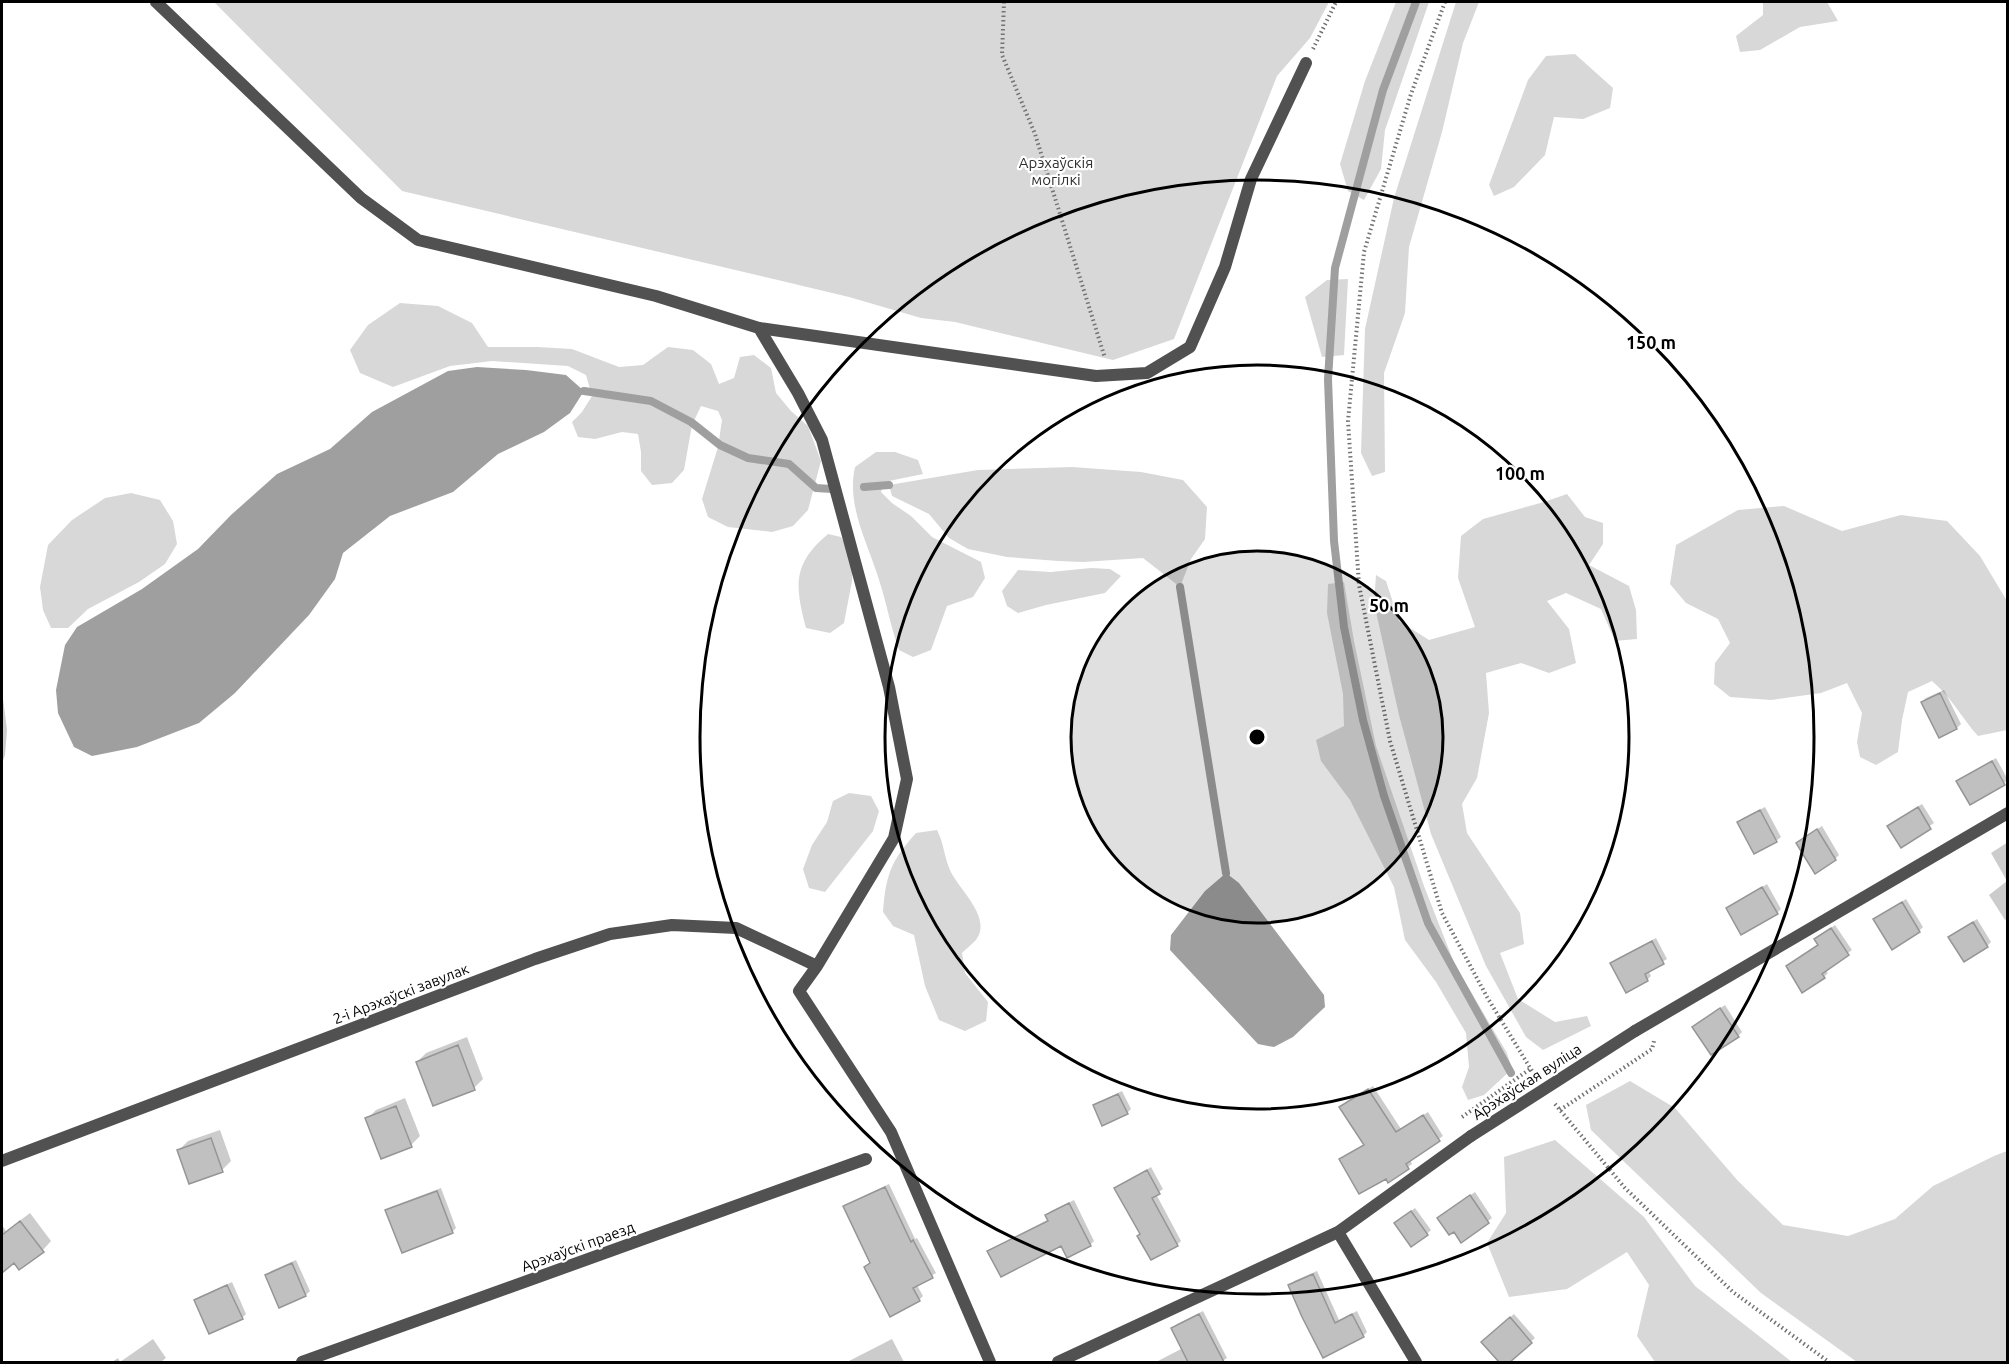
<svg xmlns="http://www.w3.org/2000/svg" width="2009" height="1364" viewBox="0 0 2009 1364" font-family="Ubuntu,sans-serif">
<rect width="100%" height="100%" fill="#fff"/>
<!-- green -->
<path fill="#d8d8d8" d="M214 2H1329L1310 38 1277 76 1174 339 1113 360 955 322 921 318 849 297 402 191Z
M1396 2H1429L1385 130 1381 169 1364 200 1348 191 1340 164 1365 81Z
M1456 2H1479L1463 43 1442 132 1409 247 1405 313 1384 373 1385 472 1372 476 1361 453 1365 329 1394 198Z
M1763 2H1827L1838 21 1800 27 1760 50 1740 52 1736 36 1763 15Z
M1575 54 1613 88 1610 108 1583 119 1554 117 1545 155 1514 187 1494 196 1489 185 1528 80 1546 56Z
M1348 279 1344 355 1322 357 1305 297 1327 280Z
M400 303 438 306 472 323 488 347H537L572 349 619 367 643 365 668 347 693 350 711 364 719 384 734 378 740 357 754 355 771 368 776 393 791 411 808 426 821 461 808 510 793 526 772 532 728 527 708 517 702 499 718 447 722 420 718 411 701 406 692 425 684 470 672 483 652 485 641 471V452L638 434 622 432 595 439 578 437 572 422 582 412 592 396 586 375 568 366 492 361 450 366 393 387 360 373 350 350 368 325Z
M876 452H895L918 460 923 474 884 482 881 492 892 503 911 516 932 537 981 562 985 578 973 597 947 606 931 650 913 657 899 650C891 628 887 605 880 583 869 545 846 507 855 467Z
M1072 467 1141 472 1183 480 1207 507 1205 539 1191 559 1180 587 1143 558 1083 562 1058 561 1007 557 968 549 949 538 929 514 892 496 889 485 978 470Z
M131 493 160 500 173 521 177 544 165 564 139 582 88 609 68 628H51L43 610 40 587 48 545 72 520 105 498Z
M1567 494 1585 517 1603 523V544L1589 565 1629 586 1636 610 1637 639 1615 641 1601 609 1566 593 1547 601 1569 629 1576 663 1549 673 1521 663 1486 673 1489 713 1477 778 1462 804 1467 833 1520 913 1524 944 1500 953 1518 999 1555 1022 1587 1016 1591 1026 1543 1050 1526 1037 1486 966 1431 834 1399 715 1374 603 1376 575 1386 581 1399 621 1429 640 1475 627 1458 578 1461 536 1483 519 1544 502Z
M1784 506 1842 531 1901 515 1947 521 1980 556 2007 601V730L1978 736C1961 717 1952 698 1932 681L1908 692 1902 720 1898 752 1876 765 1860 757 1857 742 1862 713 1847 683 1821 693 1771 700 1730 697 1714 684 1715 663 1730 643 1718 619 1686 603 1670 584 1676 545 1738 510Z
M828 534 841 537 852 556V581L844 623 830 633 806 628C795 586 792 564 828 534Z
M1091 568 1110 569 1121 576 1105 593 1046 605 1018 613 1007 606 1002 591 1018 570 1051 572Z
M1344 582 1354 641 1376 746 1424 886 1455 965 1507 1053 1512 1069 1484 1095 1468 1100 1462 1087 1469 1067 1466 1033 1436 982 1405 940 1394 887 1350 800 1321 761 1316 740 1344 726 1343 694 1327 613 1328 584Z
M849 793 871 796 879 811 873 831 825 892 809 888 803 869 812 845 827 822 833 801Z
M937 830C944 843 944 857 950 870 958 889 993 917 976 940 972 944 967 948 962 953L965 973 988 1002 986 1021 965 1031 939 1020 925 986 914 935 893 926 883 912C886 874 891 861 916 833Z
M1630 1081 1675 1108 1738 1181 1783 1225 1848 1236 1895 1219 1933 1186 1994 1156 2007 1151V1362H1857L1761 1293 1591 1130 1586 1105Z
M1555 1140 1644 1217 1695 1286 1792 1362H1655L1637 1336 1649 1285 1627 1252 1567 1289 1509 1297 1487 1243 1506 1213 1504 1157Z"/>
<!-- water -->
<path fill="#9f9f9f" d="M477 367 526 370 566 375 584 391 570 413 544 432 498 454 453 492 390 516 343 553 335 579 309 615 235 693 199 723 137 747 92 756 74 747 58 713 56 690 65 645 77 627 142 589 198 549 231 515 277 474 330 449 372 412 448 371Z
M1226 873 1239 883 1324 995 1325 1007 1293 1037 1274 1047 1258 1044 1170 950 1171 935 1205 891Z"/>
<!-- shadow -->
<path fill="#0003" d="M1944 690 1961 724 1957 728 1939 736 1922 702 1926 698Z
M2 691 7 730 5 755 2 763Z
M1996 758 2008 780 1970 803 1958 781Z
M1922 804 1934 823 1901 845 1893 822Z
M1765 807 1781 837 1776 841 1739 822 1743 818Z
M1822 826 1839 855 1835 859 1797 843Z
M2008 842V918L2005 920 1989 895 2007 881 1991 853Z
M1767 884 1781 909 1777 913 1728 908Z
M1906 899 1923 927 1919 931 1875 919Z
M1977 919 1991 942 1987 946 1954 933Z
M1835 925 1852 950 1825 970 1828 973 1824 977 1803 991 1819 945 1820 936Z
M1656 938 1667 959 1648 970 1651 976 1647 980 1612 963 1616 959Z
M1725 1005 1742 1032 1738 1036 1698 1023Z
M467 1037 483 1079 474 1088 417 1062 426 1053Z
M1373 1086 1401 1129 1428 1112 1443 1136 1410 1159 1412 1164 1389 1181 1386 1177 1341 1159 1365 1144 1345 1104Z
M1122 1091 1131 1109 1127 1113 1094 1106 1099 1102Z
M405 1098 420 1136 411 1145 367 1119 376 1110Z
M220 1130 231 1161 222 1170 179 1150 188 1141Z
M1151 1167 1163 1189 1156 1194 1181 1241 1177 1245 1142 1233 1116 1188Z
M889 1184 915 1239 917 1238 936 1273 917 1285 923 1296 919 1300 865 1267 871 1262 845 1207 849 1203Z
M441 1188 456 1228 452 1232 387 1211 391 1207Z
M1475 1192 1492 1218 1462 1241 1443 1214Z
M1074 1200 1094 1241 1090 1245 1061 1244 989 1252 993 1248 1049 1219 1047 1215 1051 1211Z
M1415 1208 1431 1230 1427 1234 1400 1219Z
M30 1213 51 1241 43 1250 14 1261 2 1271V1225L6 1231Z
M296 1260 310 1291 306 1295 280 1306 267 1275 271 1271Z
M1317 1271 1339 1320 1357 1311 1367 1332 1363 1336 1324 1356 1290 1286 1294 1281Z
M232 1282 246 1314 242 1318 195 1301 199 1297Z
M1203 1311 1227 1358 1221 1362H1156L1183 1348 1173 1328 1177 1324Z
M1514 1314 1535 1338 1508 1362H1501L1483 1342Z
M153 1339 166 1358 161 1362H112L118 1358 120 1362Z
M892 1339 904 1362H847Z"/>
<g fill="none" stroke-linecap="round" stroke-linejoin="round">
<!-- stream -->
<path stroke="#9f9f9f" stroke-width="8" d="M1416 2 1383 90 1335 268 1328 379 1334 541 1344 627 1363 720 1384 796 1428 923 1511 1073
M584 391 651 401 691 422 720 445 748 458 789 464 816 488 832 489
M864 487 889 485
M1180 587 1226 873"/>
</g>
<!-- building -->
<path fill="#c0c0c0" stroke="#959595" stroke-width="1.5" d="M1940 693 1957 729 1939 738 1921 702Z
M1992 761 2005 785 1970 805 1956 781Z
M1918 807 1931 829 1901 848 1887 826Z
M1760 810 1777 842 1754 854 1737 822Z
M1817 829 1836 860 1815 874 1796 843Z
M1762 887 1778 914 1741 935 1726 908Z
M1902 902 1920 932 1892 950 1873 919Z
M1973 922 1988 947 1964 962 1948 937Z
M1831 928 1849 955 1822 974 1825 978 1802 993 1786 966 1818 945 1814 939Z
M1652 941 1664 964 1645 974 1648 981 1626 993 1610 963Z
M1720 1008 1739 1037 1711 1055 1692 1027Z
M458 1045 475 1090 433 1106 416 1062Z
M1368 1089 1396 1132 1423 1115 1440 1141 1406 1164 1409 1169 1388 1183 1386 1179 1359 1194 1339 1159 1364 1145 1339 1107Z
M1118 1094 1128 1114 1102 1126 1093 1105Z
M396 1106 412 1147 381 1159 365 1118Z
M211 1138 223 1172 189 1184 177 1150Z
M1147 1170 1160 1194 1152 1198 1178 1246 1151 1260 1137 1236 1140 1234 1114 1188Z
M885 1187 911 1242 913 1240 933 1278 913 1288 920 1301 890 1317 864 1267 870 1263 843 1206Z
M437 1191 453 1233 402 1253 385 1210Z
M1470 1195 1489 1223 1461 1243 1454 1232 1449 1235 1437 1218Z
M1069 1203 1091 1246 1067 1258 1061 1246 1001 1277 987 1251 1048 1221 1045 1215Z
M1411 1211 1428 1235 1411 1247 1394 1223Z
M20 1221 44 1252 19 1270 14 1263 2 1273V1235Z
M292 1263 306 1296 279 1308 265 1275Z
M1313 1274 1335 1323 1352 1314 1364 1337 1323 1358 1302 1317 1288 1285Z
M227 1285 243 1319 209 1334 194 1300Z
M1199 1314 1224 1362H1188L1171 1328Z
M1510 1317 1532 1343 1510 1362H1499L1481 1342Z"/>
<g fill="none" stroke-linecap="round" stroke-linejoin="round">
<!-- path -->
<path stroke="#737373" stroke-width="4" stroke-dasharray="1.5 3" stroke-linecap="butt" d="M1004 2 1002 55 1035 134 1105 358
M1445 2 1411 94 1364 252 1348 421 1359 585 1390 741 1442 913 1487 997 1535 1076
M1313 49 1336 2
M1555 1104 1625 1188 1733 1292 1829 1362
M1560 1110 1652 1049 1654 1041
M1462 1117 1530 1069"/>
<!-- lane -->
<path stroke="#515151" stroke-width="12" d="M759 328 1096 376 1147 373 1190 347 1225 267 1251 179 1306 63"/>
<!-- street -->
<path stroke="#515151" stroke-width="12" d="M156 2 361 198 418 240 656 296 759 328 798 393 822 440 889 687 907 779 894 838 817 966 799 991 891 1132 990 1362
M1635 1031 2008 813
M2 1161 535 959 610 934 672 925 736 928 817 966
M1338 1232 1416 1362
M302 1362 866 1159
M1058 1362 1338 1232 1471 1136"/>
<!-- street-bridge -->
<path stroke="#515151" stroke-width="12" d="M1471 1136 1635 1031"/>
</g>
<!-- distance rings -->
<circle cx="1257" cy="737" r="186" fill="#000" fill-opacity=".12"/>
<g fill="none" stroke="#000" stroke-width="3">
<circle cx="1257" cy="737" r="186"/>
<circle cx="1257" cy="737" r="372"/>
<circle cx="1257" cy="737" r="557"/>
</g>
<g text-anchor="middle" stroke-width="4.5" stroke-linejoin="round" paint-order="stroke">
<!-- park labels -->
<g font-size="15" fill="#2f2f2f" stroke="#fff">
<text x="1056" y="168">Арэхаўскія<tspan x="1056" dy="17">могілкі</tspan></text>
</g>
<!-- street labels -->
<g font-size="15" fill="#000" stroke="#fff">
<text transform="translate(401 994) rotate(-21)" y="5">2-і Арэхаўскі завулак</text>
<text transform="translate(1527 1082) rotate(-33)" y="5">Арэхаўская вуліца</text>
<text transform="translate(578 1247) rotate(-20)" y="5">Арэхаўскі праезд</text>
</g>
</g>
<circle cx="1257" cy="737" r="9" fill="#000" stroke="#fff" stroke-width="3"/>
<g font-size="18" text-anchor="middle" font-weight="bold" fill="#000" stroke="#fff" stroke-width="4.5" stroke-linejoin="round" paint-order="stroke">
<text x="1651" y="349">150 m</text>
<text x="1520" y="480">100 m</text>
<text x="1389" y="612">50 m</text>
</g>
<!-- border -->
<rect width="2009" height="1364" fill="none" stroke="#000000" stroke-width="6"/>
</svg>
